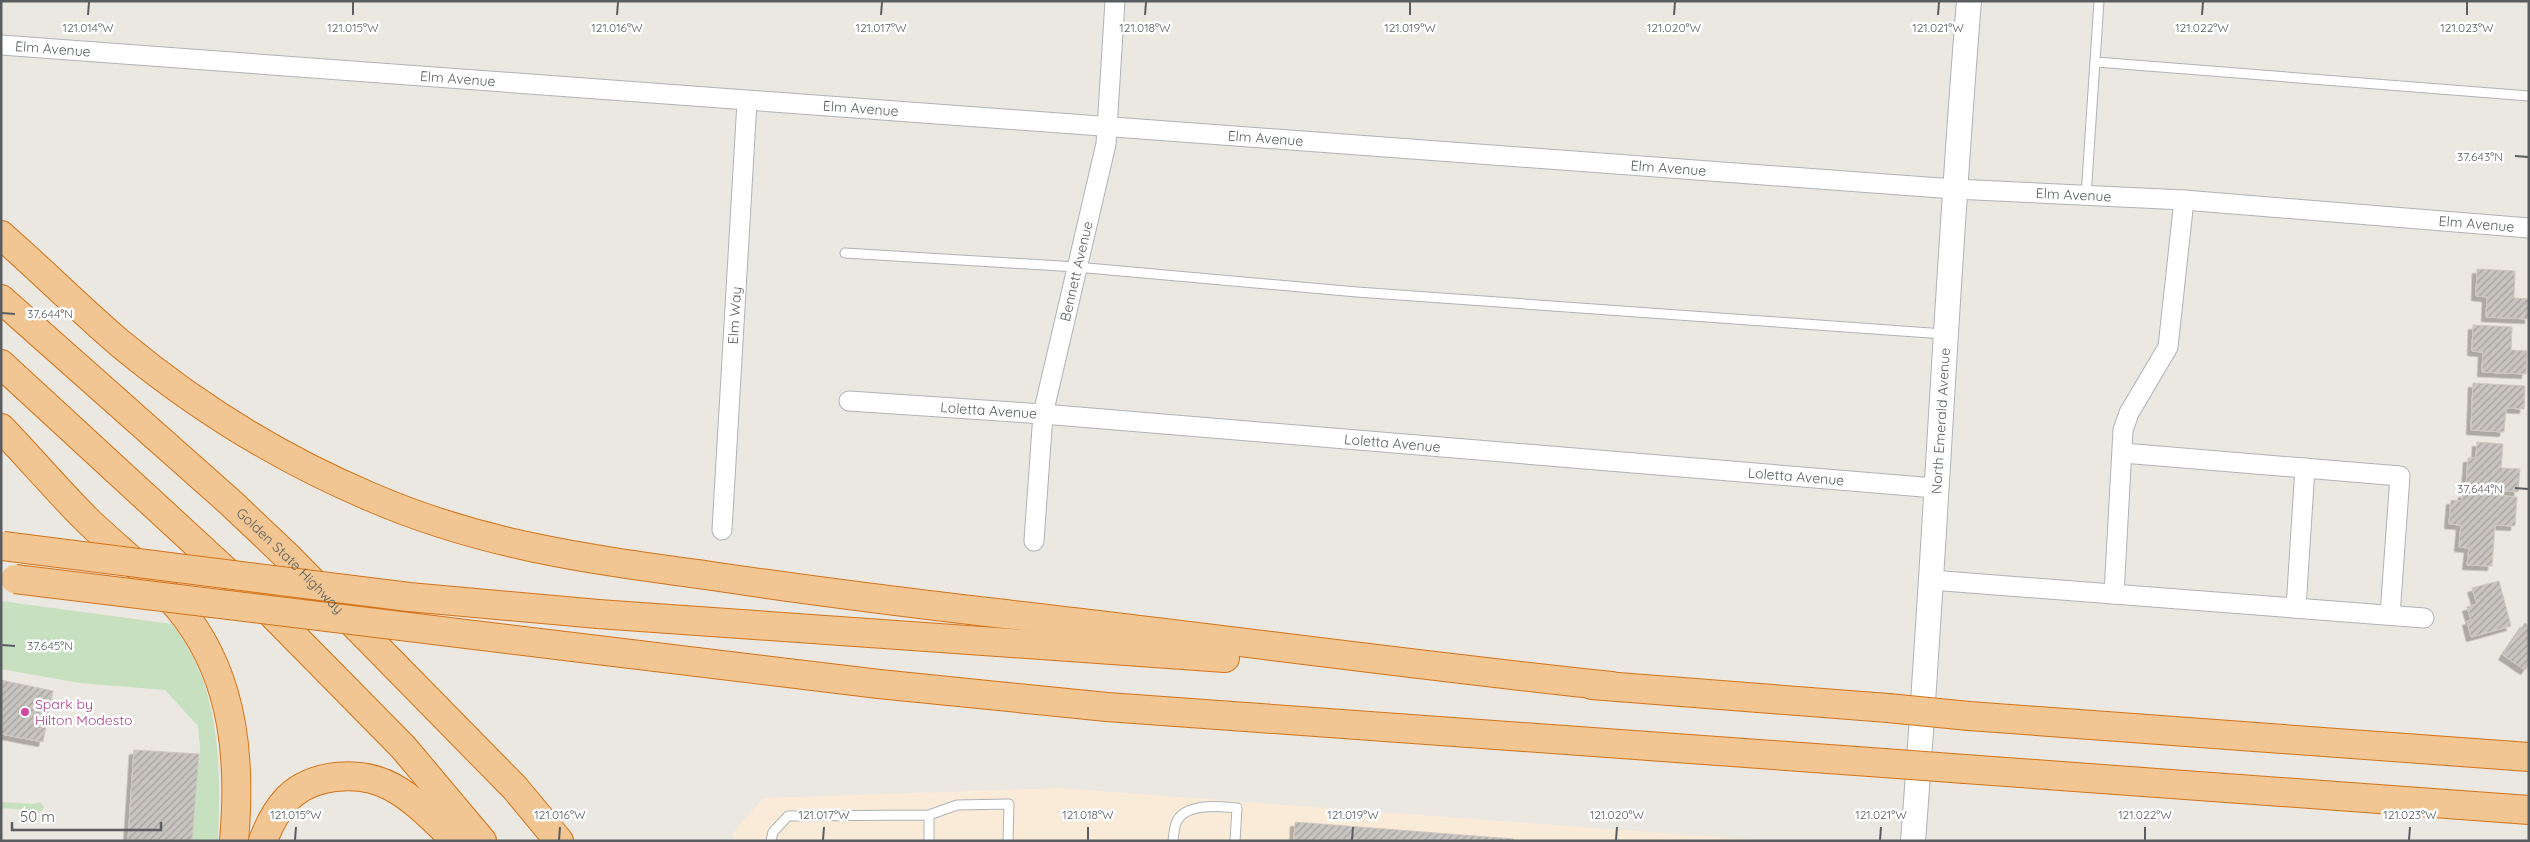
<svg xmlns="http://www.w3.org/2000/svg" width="2530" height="842" viewBox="0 0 2530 842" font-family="Quicksand,sans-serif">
<defs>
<pattern id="building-hatch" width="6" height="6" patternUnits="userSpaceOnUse" patternTransform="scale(1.25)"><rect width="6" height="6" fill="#c8c4c0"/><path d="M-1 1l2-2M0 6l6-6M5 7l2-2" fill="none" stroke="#a5a29f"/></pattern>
<filter id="shadow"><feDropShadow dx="-4.5" dy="4.5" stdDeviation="0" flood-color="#0004"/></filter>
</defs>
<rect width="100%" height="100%" fill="#ebe7e1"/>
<!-- commercial -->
<path fill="#f9ebd8" d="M1059 788 1768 841H736L732 834 763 798Z"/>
<!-- green -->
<path fill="#c7e0c0" d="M1 601 172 624C221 686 221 766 218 841H192L200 748 198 726 165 690 80 683 1 669Z
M1 802 34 804 40 802 44 807 42 811 1 808Z"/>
<!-- building -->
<path fill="url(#building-hatch)" stroke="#cfc7c0" filter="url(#shadow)" d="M2477 269 2515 271 2514 298 2529 299V319L2486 317 2487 297 2476 296Z
M2473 325 2512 327 2511 350 2527 351 2526 374 2482 372 2483 352 2472 351Z
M2473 383 2525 386 2524 409 2506 408 2504 432 2471 430Z
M2477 442 2503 444 2501 468 2520 469 2518 492 2466 487 2468 458H2476Z
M2463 493 2517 497 2515 526 2495 525 2492 566 2467 565 2469 548 2459 547 2461 525 2449 524 2451 500 2462 501Z
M2499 581 2511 626 2471 637 2467 621 2471 620 2467 607 2477 604 2472 588Z
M2525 623 2529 626V665L2525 670 2503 655Z
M1 680 53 691 43 742 1 734Z
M134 750 199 754 192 841H128Z
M1295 822 1514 839V841H1294Z"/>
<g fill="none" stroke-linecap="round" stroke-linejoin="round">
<defs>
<path id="service" d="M2096 62 2529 96
M2086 196 2099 1
M845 253 1076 267 1357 292 1944 334
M771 841 773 832 788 816 929 815 957 805 1009 804 1008 841
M929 841V815
M1173 841C1174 835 1174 826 1177 821 1186 803 1221 806 1237 808L1235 841"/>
<g id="minor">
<path id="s1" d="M1 45 1954 189 2184 200 2529 228"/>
<path id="s2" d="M849 401 1043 414 1935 488"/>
<path d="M2123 453 2400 476 2390 615"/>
<path id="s3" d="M722 530 747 102"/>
<path id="s4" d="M1034 541 1043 414 1106 144 1115 1"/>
<path d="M1931 580 2424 618"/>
<path d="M2114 594 2123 430 2129 413 2168 347 2184 200"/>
<path d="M2296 608 2305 468"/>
</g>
<g id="tertiary">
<path id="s5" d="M1913 841C1935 561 1946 281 1969 1"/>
</g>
<g id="motorway">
<path d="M1 235C42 271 81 310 122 345 197 407 281 459 371 497 482 545 587 559 705 575 799 589 893 601 987 612 1195 635 1402 664 1611 686"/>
<path id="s6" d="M1 299 231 503 290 559 515 788 559 841"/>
<path d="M1 364 266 608 403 747 482 841"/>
<path d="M1 428C30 458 57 490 86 519 119 551 158 580 186 617 235 682 241 762 234 841"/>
<path d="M598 614 1225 658"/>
<path d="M606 651 879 684 1107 707 1884 763"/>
<path d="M1592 685 1888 708"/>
<path d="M1969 716 2529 757"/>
<path d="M1965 769 2529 810"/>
<path d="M263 841C269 824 276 811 288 798 314 773 361 770 392 787 416 800 436 822 456 841"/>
</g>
</defs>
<!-- service casing -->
<use href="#service" stroke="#afb3b5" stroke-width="11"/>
<!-- minor casing -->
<use href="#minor" stroke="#afb3b5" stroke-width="21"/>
<!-- tertiary casing -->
<use href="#tertiary" stroke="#afb3b5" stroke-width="26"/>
<!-- motorway casing -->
<use href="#motorway" stroke="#d47318" stroke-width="30"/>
<!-- service -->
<use href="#service" stroke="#fff" stroke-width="9"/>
<!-- minor -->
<use href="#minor" stroke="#fff" stroke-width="19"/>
<!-- tertiary -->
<use href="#tertiary" stroke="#fff" stroke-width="24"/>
<!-- motorway -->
<use href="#motorway" stroke="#f1c692" stroke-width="28"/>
<defs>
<path id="motorway-bridge" d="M3 546 409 597 598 614
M15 579 606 651
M1888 708 1969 716
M1884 763 1965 769"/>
</defs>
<!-- motorway-bridge casing -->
<use href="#motorway-bridge" stroke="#d47318" stroke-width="30" stroke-linecap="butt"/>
<!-- motorway-bridge -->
<use href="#motorway-bridge" stroke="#f1c692" stroke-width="28"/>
</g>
<!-- ticks -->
<path fill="none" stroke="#5a5e60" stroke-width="2" d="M88 15 89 2M353 15V2M617 15 618 2M881 15 882 2M1145 15 1146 2M1410 15V2M1674 15 1675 2M1938 15 1939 2M2202 15 2203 2M2467 15V2M2515 156 2528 157M2 313 15 314M2515 488 2528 489M2 645 15 646M295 840 296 827M559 840 560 827M823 840 824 827M1088 840V827M1352 840 1353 827M1616 840 1617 827M1880 840 1881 827M2145 840V827M2409 840 2410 827"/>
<!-- markers -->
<circle fill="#d1479c" stroke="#fff" stroke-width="2" cx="25" cy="712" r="5"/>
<g text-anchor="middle" stroke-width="5" stroke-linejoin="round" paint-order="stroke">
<!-- street labels -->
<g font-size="14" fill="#5a5e60" stroke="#fff">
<text dy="5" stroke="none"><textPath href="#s1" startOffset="52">Elm Avenue</textPath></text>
<text dy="5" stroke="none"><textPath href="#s1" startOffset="458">Elm Avenue</textPath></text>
<text dy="5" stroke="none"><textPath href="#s1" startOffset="862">Elm Avenue</textPath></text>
<text dy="5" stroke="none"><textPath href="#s1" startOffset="1268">Elm Avenue</textPath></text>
<text dy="5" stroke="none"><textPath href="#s1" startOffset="1672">Elm Avenue</textPath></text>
<text dy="5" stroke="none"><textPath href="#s1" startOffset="2078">Elm Avenue</textPath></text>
<text dy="5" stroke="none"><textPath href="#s1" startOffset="2482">Elm Avenue</textPath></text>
<text dy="5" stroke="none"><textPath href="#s4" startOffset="274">Bennett Avenue</textPath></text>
<text dy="5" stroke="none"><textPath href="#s3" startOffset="215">Elm Way</textPath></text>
<text dy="5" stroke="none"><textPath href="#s2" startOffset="140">Loletta Avenue</textPath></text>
<text dy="5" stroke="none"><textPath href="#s5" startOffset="421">North Emerald Avenue</textPath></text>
<text dy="5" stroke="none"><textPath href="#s2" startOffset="545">Loletta Avenue</textPath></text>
<text dy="5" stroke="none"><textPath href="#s2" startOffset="950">Loletta Avenue</textPath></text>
<text dy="5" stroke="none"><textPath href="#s6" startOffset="390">Golden State Highway</textPath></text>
</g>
<!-- hotel labels -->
<g font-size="14" fill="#b23c85" stroke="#fff" text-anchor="start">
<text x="35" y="709">Spark by<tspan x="35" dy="16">Hilton Modesto</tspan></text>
</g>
</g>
<g font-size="12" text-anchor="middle" fill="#5a5e60" stroke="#fff" stroke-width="5" stroke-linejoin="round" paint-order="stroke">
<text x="88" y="32">121.014°W</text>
<text x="353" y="32">121.015°W</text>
<text x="617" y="32">121.016°W</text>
<text x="881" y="32">121.017°W</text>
<text x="1145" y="32">121.018°W</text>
<text x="1410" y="32">121.019°W</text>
<text x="1674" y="32">121.020°W</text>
<text x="1938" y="32">121.021°W</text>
<text x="2202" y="32">121.022°W</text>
<text x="2467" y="32">121.023°W</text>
<text x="2480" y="161">37.643°N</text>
<text x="50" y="318">37.644°N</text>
<text x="2480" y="493">37.644°N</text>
<text x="50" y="650">37.645°N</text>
<text x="296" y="819">121.015°W</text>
<text x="560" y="819">121.016°W</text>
<text x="824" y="819">121.017°W</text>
<text x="1088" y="819">121.018°W</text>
<text x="1353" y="819">121.019°W</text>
<text x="1617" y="819">121.020°W</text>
<text x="1881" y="819">121.021°W</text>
<text x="2145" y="819">121.022°W</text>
<text x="2410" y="819">121.023°W</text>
</g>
<!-- border -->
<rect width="2530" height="842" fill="none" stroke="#5a5e60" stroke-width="5"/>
<!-- scale -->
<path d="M12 822v8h149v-8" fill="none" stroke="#5a5e60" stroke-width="2.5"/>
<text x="20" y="822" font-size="15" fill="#5a5e60" stroke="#ffffff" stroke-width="4" paint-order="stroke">50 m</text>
</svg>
